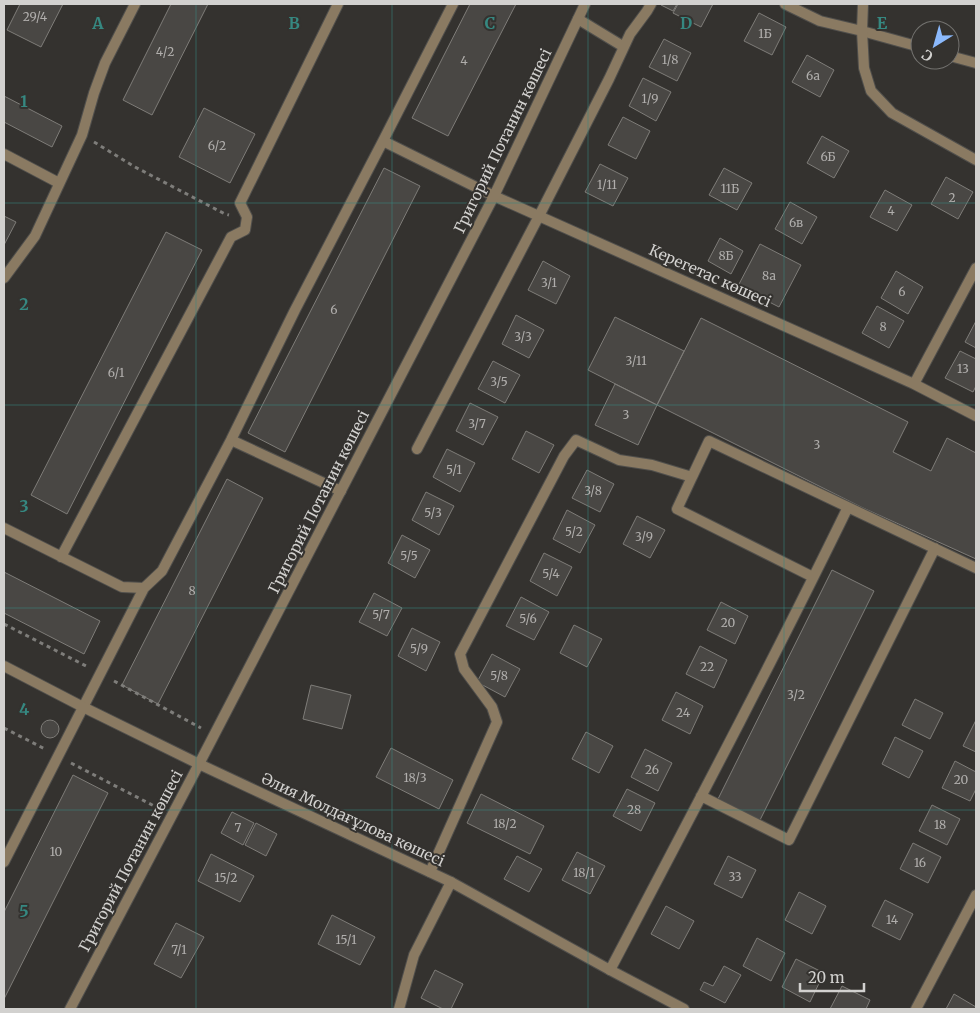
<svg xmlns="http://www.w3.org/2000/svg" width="980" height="1013" viewBox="0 0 980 1013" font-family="Merriweather,serif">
<rect width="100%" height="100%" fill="#34322f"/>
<!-- building -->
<path fill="#494744" stroke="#7e7c78" d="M20 4H63L41 47 7 30Z
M171 4H208L152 115 123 100Z
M470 4H516L448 136 412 118Z
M661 4H677L673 11 661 5Z
M678 4H713L701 27 673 13Z
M759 13 786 27 772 55 744 41Z
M664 39 691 53 677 81 649 67Z
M807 55 834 70 820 97 792 82Z
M643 78 671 92 656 121 629 106Z
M4 96 62 126 52 147 4 122Z
M204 108 255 134 230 183 179 157Z
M623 117 650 131 636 159 608 145Z
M822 136 849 151 834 178 807 163Z
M600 164 628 178 613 206 585 192Z
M384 168 420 186 285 452 248 433Z
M724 168 752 183 737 210 709 195Z
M946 177 973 192 958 219 931 204Z
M885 190 912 205 897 231 870 217Z
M790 202 817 217 802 244 775 229Z
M4 216 16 222 4 245Z
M166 232 202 250 67 514 31 495Z
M720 238 743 251 731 274 708 261Z
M760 244 801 265 779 307 738 286Z
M543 261 570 276 556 304 528 290Z
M896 271 923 287 908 314 881 298Z
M877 306 904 321 889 348 862 333Z
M516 315 544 330 529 358 502 344Z
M615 317 684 351 657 405 588 370Z
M701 318 908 422 893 452 931 471 947 438 976 453V559L861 507 657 405Z
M976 321V348L965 342Z
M960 351 976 359V386L973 392 945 378Z
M493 361 520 375 505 403 478 389Z
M615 384 657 405 638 445 595 425Z
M470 403 498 417 483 445 456 431Z
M526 431 554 445 539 473 512 459Z
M447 449 475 463 460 492 433 477Z
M587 470 614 484 600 512 572 498Z
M227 479 263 498 158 704 122 685Z
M426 492 454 506 439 535 412 520Z
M567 510 595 525 580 553 553 539Z
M637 516 665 530 650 558 623 544Z
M402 535 430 550 415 578 388 563Z
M544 553 572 567 557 596 530 581Z
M832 570 874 591 760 820 718 799Z
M4 572 100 621 84 654 4 613Z
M374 593 402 608 387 636 359 622Z
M521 597 549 612 534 640 506 626Z
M721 602 748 616 735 644 707 630Z
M574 625 602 639 587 667 560 653Z
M412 628 440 642 426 671 398 656Z
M700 646 727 660 714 688 686 674Z
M492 654 520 669 505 697 477 682Z
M311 685 351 695 342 729 303 719Z
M676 692 703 706 690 734 662 720Z
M915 699 943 713 930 739 902 725Z
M41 729a9 9 0 1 1 18 0a9 9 0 1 1-18 0Z
M976 720V752L963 746Z
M586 732 613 746 599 773 572 759Z
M895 737 923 751 909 778 882 764Z
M391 748 453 780 439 809 376 777Z
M645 749 672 763 658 791 631 777Z
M955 761 976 772V789L970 801 942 788Z
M73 775 108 793 4 999V912Z
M627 789 655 803 641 831 613 816Z
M481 794 544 826 530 854 467 823Z
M932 805 960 819 947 845 919 831Z
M232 812 254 823 243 845 221 833Z
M256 823 277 834 266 856 245 845Z
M913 843 941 857 928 883 900 869Z
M577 852 605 866 590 894 562 880Z
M211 854 254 876 240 902 198 881Z
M517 856 542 869 529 892 504 879Z
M728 856 756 870 742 898 714 884Z
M799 892 826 906 812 934 785 920Z
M885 900 913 914 900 940 872 926Z
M666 906 694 921 679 949 651 934Z
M332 915 375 937 360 965 318 944Z
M176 923 204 937 181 978 154 964Z
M757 938 785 953 771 981 743 966Z
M796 959 824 973 810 1002 782 987Z
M724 966 741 975 725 1003 700 990 704 982 713 986Z
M435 970 463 984 451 1009H443L421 998Z
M842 986 870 1000 866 1009H830Z
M954 994 976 1007V1009H946Z"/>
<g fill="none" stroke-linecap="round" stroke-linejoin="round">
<defs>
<path id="service" d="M862 31 920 47
M950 56 976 63
M383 141 494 196
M4 154 59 183
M4 278 35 236 82 135 94 93 105 63 135 4
M231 440 341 491
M692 477 709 441 976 568
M4 528 122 587 144 588
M61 557 231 237 245 230 247 217 240 203 338 4
M701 796 789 840 935 548
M4 862 144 588 162 571 231 440 295 310 383 141 453 4
M430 872 497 722 492 707 464 669 460 654 564 456 576 440 619 460 652 465 692 477 677 509 813 577
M610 970C691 816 772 663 848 507"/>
<path id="minor" d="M785 4 820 21 862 31
M863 4 862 31 864 68 871 91 892 113 976 160
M578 19 624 47
M494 196 914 384 976 416
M914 384 976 268
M417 449 539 216 609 79 630 34 647 11 651 4
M399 1009 414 955 451 882
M916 1009 976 895"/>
<path id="tertiary" d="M4 666 83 707 199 764 451 882 610 970 684 1009
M70 1009 199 764 494 196 585 4"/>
</defs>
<!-- service casing -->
<use href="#service" stroke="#504f4c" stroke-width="12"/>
<!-- minor casing -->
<use href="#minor" stroke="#504f4c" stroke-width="12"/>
<!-- tertiary casing -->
<use href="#tertiary" stroke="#504f4c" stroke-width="12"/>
<!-- path -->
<path stroke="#7e7d7a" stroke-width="3" stroke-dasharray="4 4" stroke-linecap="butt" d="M94 142 135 167 225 214 229 215
M4 624 88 667
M114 681 201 728
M4 728 45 749
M71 763 158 808"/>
<!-- service -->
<use href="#service" stroke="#8a7a62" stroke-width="10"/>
<!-- minor -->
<use href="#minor" stroke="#8a7a62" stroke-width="10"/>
<!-- tertiary -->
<use href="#tertiary" stroke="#8a7a62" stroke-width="10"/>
</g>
<!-- grid -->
<path fill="none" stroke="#368881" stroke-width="1" stroke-opacity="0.55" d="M196 4V1009M392 4V1009M588 4V1009M784 4V1009M4 203H976M4 405H976M4 608H976M4 810H976"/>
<g text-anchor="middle" stroke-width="4" stroke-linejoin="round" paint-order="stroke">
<!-- number labels -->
<g font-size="12" fill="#b0aeac">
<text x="35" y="21">29/4</text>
<text x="765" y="38">1Б</text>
<text x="165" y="56">4/2</text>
<text x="670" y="64">1/8</text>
<text x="464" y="65">4</text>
<text x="813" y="80">6а</text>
<text x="650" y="103">1/9</text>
<text x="217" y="150">6/2</text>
<text x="828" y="161">6Б</text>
<text x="607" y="189">1/11</text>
<text x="730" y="193">11Б</text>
<text x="952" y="202">2</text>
<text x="891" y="215">4</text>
<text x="796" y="227">6в</text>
<text x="726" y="260">8Б</text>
<text x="769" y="280">8а</text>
<text x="549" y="287">3/1</text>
<text x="902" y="296">6</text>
<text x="334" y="314">6</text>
<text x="883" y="331">8</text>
<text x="523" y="341">3/3</text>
<text x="636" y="365">3/11</text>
<text x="963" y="373">13</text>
<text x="116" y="377">6/1</text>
<text x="499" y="386">3/5</text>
<text x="626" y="419">3</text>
<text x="477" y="428">3/7</text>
<text x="817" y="449">3</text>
<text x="454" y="474">5/1</text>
<text x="593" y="495">3/8</text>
<text x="433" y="517">5/3</text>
<text x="574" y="536">5/2</text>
<text x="644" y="541">3/9</text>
<text x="409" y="560">5/5</text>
<text x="551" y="578">5/4</text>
<text x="192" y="595">8</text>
<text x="381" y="619">5/7</text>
<text x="528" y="623">5/6</text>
<text x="728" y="627">20</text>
<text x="419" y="653">5/9</text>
<text x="707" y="671">22</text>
<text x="499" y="680">5/8</text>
<text x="796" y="699">3/2</text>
<text x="683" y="717">24</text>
<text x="652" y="774">26</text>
<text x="415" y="782">18/3</text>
<text x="961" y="784">20</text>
<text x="634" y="814">28</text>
<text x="505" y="828">18/2</text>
<text x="940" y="829">18</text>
<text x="238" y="832">7</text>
<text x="56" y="856">10</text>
<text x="920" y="867">16</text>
<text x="584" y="877">18/1</text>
<text x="735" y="881">33</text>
<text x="226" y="882">15/2</text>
<text x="892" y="924">14</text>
<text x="346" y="944">15/1</text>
<text x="179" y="954">7/1</text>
</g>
<!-- street labels -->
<g font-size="15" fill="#d2d1cf" stroke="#34322f">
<text transform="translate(503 141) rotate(-64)" y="5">Григорий Потанин көшесі</text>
<text transform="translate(710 276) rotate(24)" y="5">Керегетас көшесі</text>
<text transform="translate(319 502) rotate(-63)" y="5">Григорий Потанин көшесі</text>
<text transform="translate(353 820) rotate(25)" y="5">Әлия Молдағұлова көшесі</text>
<text transform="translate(131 861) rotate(-62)" y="5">Григорий Потанин көшесі</text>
</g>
</g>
<g font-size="16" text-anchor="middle" font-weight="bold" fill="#368881" stroke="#34322f" stroke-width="4" stroke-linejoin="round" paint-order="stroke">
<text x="98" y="29">A</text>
<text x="294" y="29">B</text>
<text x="490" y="29">C</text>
<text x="686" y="29">D</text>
<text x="882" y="29">E</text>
<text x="24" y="107">1</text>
<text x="24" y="310">2</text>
<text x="24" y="512">3</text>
<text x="24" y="715">4</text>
<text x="24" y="917">5</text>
</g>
<!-- border -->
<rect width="980" height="1013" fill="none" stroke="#d2d1cf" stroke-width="10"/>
<!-- north arrow -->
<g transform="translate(935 45) rotate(217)"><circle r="24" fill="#34322f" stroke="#73726f"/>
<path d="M0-4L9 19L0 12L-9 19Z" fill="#8bb9fc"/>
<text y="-8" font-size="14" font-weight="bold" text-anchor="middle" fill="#d2d1cf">С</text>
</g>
<!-- scale -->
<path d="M800 983v8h64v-8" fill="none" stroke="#d2d1cf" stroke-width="2.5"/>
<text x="808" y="983" font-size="15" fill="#d2d1cf" stroke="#34322f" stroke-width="4" paint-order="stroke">20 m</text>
</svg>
